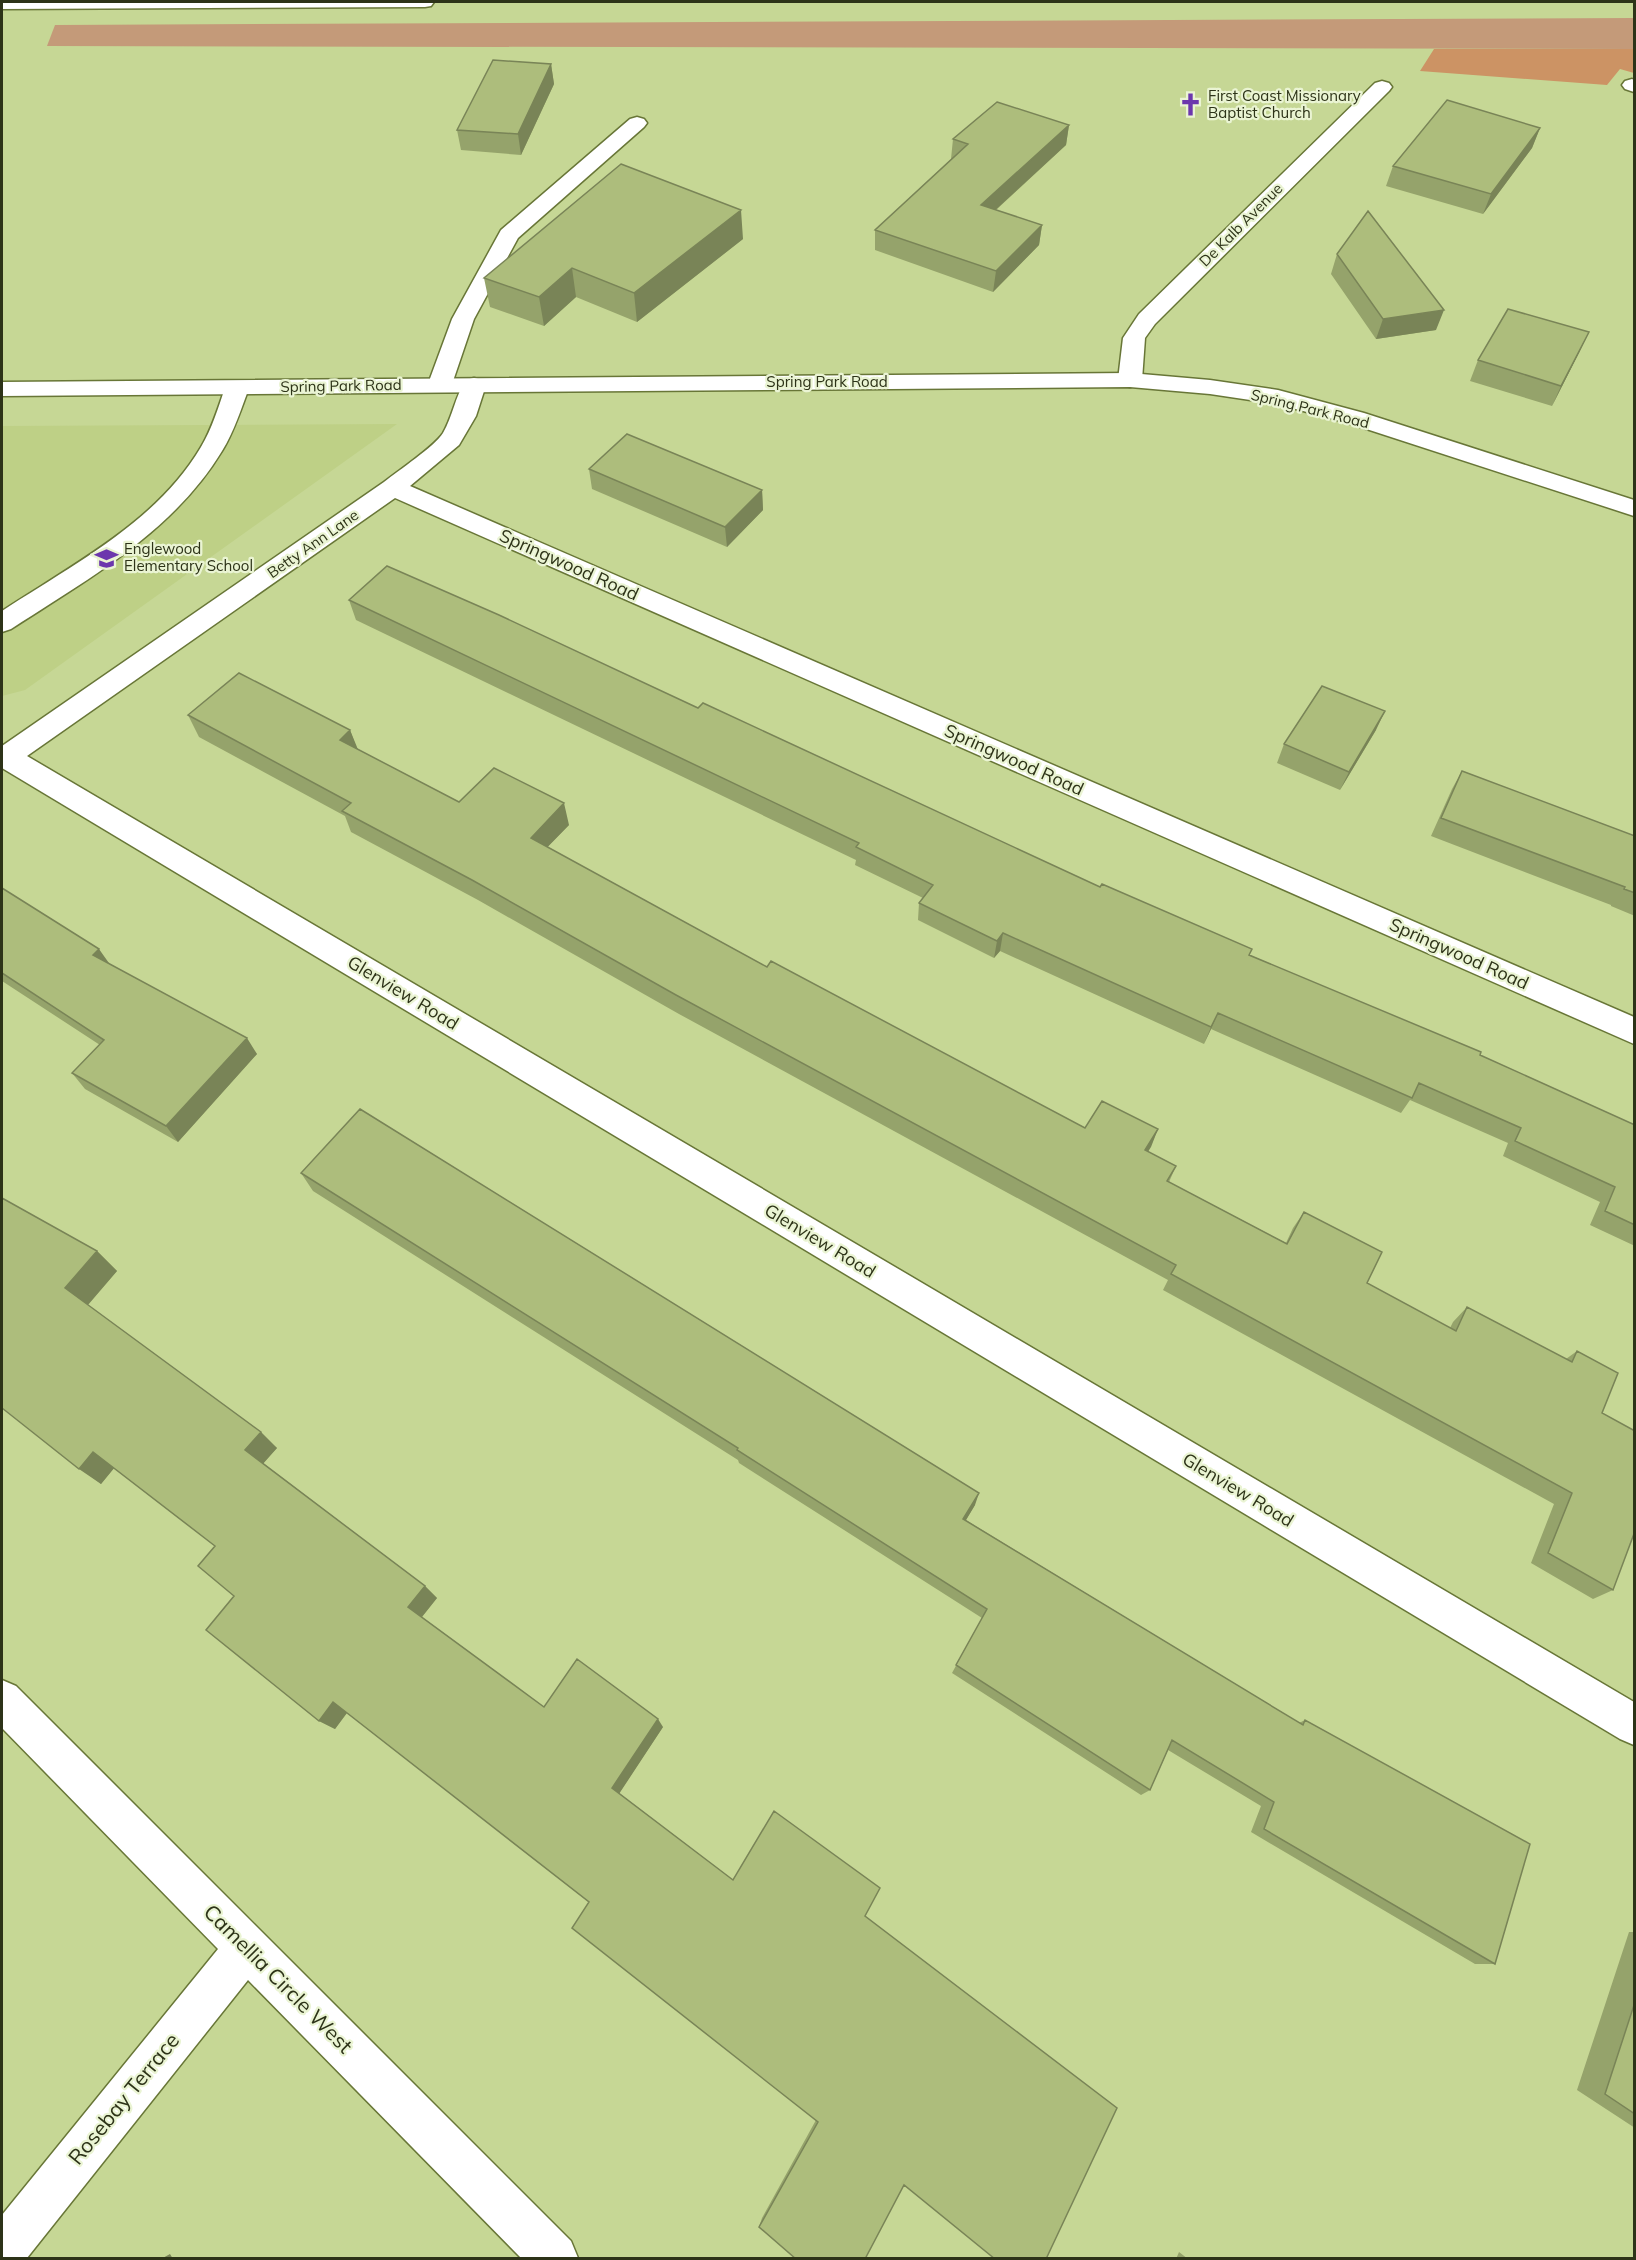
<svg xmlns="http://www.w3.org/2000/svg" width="1636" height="2260" viewBox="0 0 1636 2260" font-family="Mulish,sans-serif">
<rect width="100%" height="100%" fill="#c6d795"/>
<!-- built -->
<path fill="#bed086" d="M397 424 25 690 2 696V426Z"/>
<!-- green -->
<path fill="#c49a79" d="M1634 18V49L47 46 55 25Z"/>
<!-- forest -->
<path fill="#cc9364" d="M1434 49H1634V73L1620 69 1607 85 1420 71Z"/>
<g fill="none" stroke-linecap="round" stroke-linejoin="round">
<defs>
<path id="minor" d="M1632 79 1634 80V92L1625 89 1622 85 1625 81Z
M1382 81 1389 83 1392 87 1389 91 1155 324 1145 338 1142 380 1138 385 1130 387 1122 385 1118 380 1123 338 1139 314 1375 83Z
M637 117 644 119 647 123 644 127 518 238 474 319 452 384 448 389 440 391 432 389 428 384 452 319 501 230 630 119Z
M474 378 482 380 486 385 476 416 459 445 410 486 1634 1017V1044L395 498 27 756 1634 1702V1745L1620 1739 2 768V746L384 482C399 470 434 447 443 433 453 416 455 396 466 380Z
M237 381 245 383 249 388C241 409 234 432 222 451 173 532 88 579 11 629L2 632V611C72 565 157 522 201 447 212 429 218 408 225 388L229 383Z
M2 1680 16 1686 571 2241 578 2258H521L248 1980 27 2258H2V2215L218 1949 2 1728Z"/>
<path id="major" d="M1130 373 1210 380 1278 390 1364 413 1634 500V516L1348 423 1277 404 1210 394 1130 387 2 396V382Z"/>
<path id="highway" d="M2 2H434L431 6 425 7 2 9Z"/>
</defs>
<!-- minor casing -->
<use href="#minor" stroke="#687637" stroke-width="3"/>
<!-- major casing -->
<use href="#major" stroke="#687637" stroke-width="3"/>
<!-- highway casing -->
<use href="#highway" stroke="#687637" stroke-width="3"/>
<!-- minor -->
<use href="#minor" fill="#fff" fill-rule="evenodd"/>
<!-- major -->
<use href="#major" fill="#fff" fill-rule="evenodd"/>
<!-- highway -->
<use href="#highway" fill="#fff" fill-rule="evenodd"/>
</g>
<!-- wall -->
<path fill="#95a36b" d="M551 64 554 84 521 155 461 150 457 130Z
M1069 125 1066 145 996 210 1042 225 1039 245 993 292 875 250V230L951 159 953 139Z
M1540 128 1532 148 1483 214 1386 186 1393 166Z
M743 239 637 322 576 297 544 326 490 307 484 278Z
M1337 254 1436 330 1376 339 1331 274Z
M1589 332 1552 406 1470 381 1478 360Z
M589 469 762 490 763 510 727 547 592 489Z
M349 600 698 708 1250 955 1480 1055 1635 1125V1246L1590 1225 1600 1202 1503 1156 1508 1143 1410 1100 1401 1113 1211 1029 1204 1044 1000 951 994 958 918 920 919 903 923 898 855 865 856 860 356 620Z
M188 715 350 730 357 749 459 802 569 825 547 847 767 967 1085 1128 1158 1129 1148 1152 1176 1166 1169 1182 1286 1243 1293 1228 1304 1212 1367 1283 1450 1328 1453 1322 1467 1307 1566 1359 1577 1351 1602 1413 1613 1590 1593 1599 1531 1563 1554 1504 1163 1290 1168 1280 679 1014 478 900 351 832 345 816 199 737Z
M1376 730 1340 790 1277 763 1284 744Z
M1462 771 1635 836V916L1611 906V905L1431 836 1452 789Z
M2 888 110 964 257 1054 178 1142 85 1089 72 1073 100 1045 2 981Z
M301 1173 975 1505 966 1520 1299 1723 1305 1720 1495 1964H1475L1251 1832 1261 1806 1168 1750 1150 1790 1141 1795 952 1673 982 1618 739 1463 738 1460 313 1191Z
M97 1251 117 1271 88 1305 277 1448 263 1463 425 1586 437 1598 422 1617 544 1707 663 1727 619 1793 733 1880 865 1916 904 2185 759 2227 762 2218 816 2120 589 1902 347 1713 335 1729 319 1721 234 1596 215 1546 114 1468 101 1484 2 1408Z
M1629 1932H1635V2128L1577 2090Z
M1179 2252 1188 2259H1176Z"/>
<!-- shaded-wall -->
<path fill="#798457" d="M551 64 554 84 521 155 518 134Z
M1069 125 1066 145 979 225 981 205Z
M1540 128 1532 148 1483 214 1491 194Z
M741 210 743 239 637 322 634 293Z
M1042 225 1039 245 993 292 996 271Z
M572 268 576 297 544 326 539 297Z
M1444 310 1436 330 1376 339 1383 319Z
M1589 332 1579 353 1552 406 1561 386Z
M762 490 763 510 727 547 725 527Z
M1385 711 1376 730 1340 790 1349 772Z
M350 730 359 752 340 740Z
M564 803 569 825 536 859 531 838Z
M1003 933 1000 951 994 958 997 941Z
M99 949 111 966 93 955Z
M1218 1013 1211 1029 1204 1044 1211 1027Z
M247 1038 257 1054 178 1142 166 1126Z
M1158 1129 1151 1147 1138 1167 1145 1150Z
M97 1251 117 1271 86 1307 65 1288Z
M261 1432 277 1448 262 1465 245 1450Z
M93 1452 115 1467 101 1484 79 1469Z
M979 1493 975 1505 960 1530 963 1519Z
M425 1586 437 1598 421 1618 408 1607Z
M333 1702 349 1710 335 1729 319 1721Z
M658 1719 663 1727 619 1794 612 1788Z
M170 2254 173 2259H161Z"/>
<!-- building -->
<path fill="#adbd7c" stroke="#798457" stroke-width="1.5" d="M493 60 551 64 518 134 457 130Z
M1447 100 1540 128 1491 194 1393 166Z
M997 102 1069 125 981 205 1042 225 996 271 875 230 968 144 953 139Z
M621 164 741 210 634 293 572 268 539 297 484 278Z
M1368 211 1444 310 1383 319 1337 254Z
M1508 309 1589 332 1561 386 1478 360Z
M627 434 762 490 725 527 589 469Z
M387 566 499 615 698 708 703 703 1100 887 1102 884 1252 949 1249 955 1481 1052 1480 1055 1635 1125V1225L1605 1211 1615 1187 1515 1141 1521 1128 1419 1083 1412 1098 1218 1013 1211 1027 1003 933 997 941 919 903 933 885 856 847 859 843 349 600Z
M239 673 350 730 340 740 459 802 494 768 564 803 531 838 767 967 771 961 1085 1128 1102 1101 1158 1129 1145 1150 1176 1166 1167 1181 1287 1244 1304 1212 1382 1252 1367 1283 1456 1331 1467 1307 1572 1362 1577 1351 1618 1373 1602 1413 1635 1431V1531L1613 1590 1548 1553 1572 1493 1171 1274 1176 1265 676 995 472 880 342 811 351 803 188 715Z
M1322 686 1385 711 1349 772 1284 744Z
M1462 771 1635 836V893L1624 889 1625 887 1441 818Z
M2 888 99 949 93 955 247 1038 166 1126 72 1073 104 1040 2 973Z
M360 1109 979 1493 963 1519 1303 1725 1305 1720 1530 1844 1495 1964 1264 1829 1274 1802 1172 1740 1150 1790 956 1665 987 1609 737 1450 738 1448 301 1173Z
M2 1198 97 1251 65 1288 261 1432 245 1450 425 1586 408 1607 544 1707 577 1659 658 1719 612 1788 733 1880 774 1811 880 1888 865 1916 1117 2108 1046 2259H995L904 2185 865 2259H796L759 2227 818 2122 572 1928 589 1902 333 1702 319 1721 206 1630 234 1596 198 1566 215 1546 93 1452 79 1469 2 1408Z
M1635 2002V2114L1605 2094Z"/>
<!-- icons -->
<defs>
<symbol id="church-bare" viewBox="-9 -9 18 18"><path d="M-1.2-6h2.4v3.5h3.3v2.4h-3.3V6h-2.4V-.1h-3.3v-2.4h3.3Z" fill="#6c37ad" stroke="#eaf4d3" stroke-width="2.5" paint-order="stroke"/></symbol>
<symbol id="school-bare" viewBox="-9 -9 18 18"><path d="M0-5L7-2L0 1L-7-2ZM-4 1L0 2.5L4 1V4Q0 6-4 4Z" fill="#6c37ad" stroke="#eaf4d3" stroke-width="2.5" paint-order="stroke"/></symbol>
</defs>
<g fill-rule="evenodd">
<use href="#church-bare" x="1174" y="88" width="33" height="33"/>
<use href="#school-bare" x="90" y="542" width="33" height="33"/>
</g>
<g text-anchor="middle" stroke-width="4.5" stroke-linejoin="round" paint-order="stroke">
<!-- far-poi labels -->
<g font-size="15" fill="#2d3318" stroke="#eaf4d3" text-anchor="start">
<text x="1208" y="101">First Coast Missionary<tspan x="1208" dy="17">Baptist Church</tspan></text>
<text x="124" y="554">Englewood<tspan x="124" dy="17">Elementary School</tspan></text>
</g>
<!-- far-street labels -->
<g font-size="15" fill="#2d3318" stroke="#eaf4d3">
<text transform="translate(1241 225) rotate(-45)" y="5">De Kalb Avenue</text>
<text x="827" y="387">Spring Park Road</text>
<text transform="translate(341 386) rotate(-1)" y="5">Spring Park Road</text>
<text transform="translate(1310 409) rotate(14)" y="5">Spring Park Road</text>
<text transform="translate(313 544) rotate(-35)" y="5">Betty Ann Lane</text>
</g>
<!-- street labels -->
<g font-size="18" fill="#2d3318" stroke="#eaf4d3">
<text transform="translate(569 565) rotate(24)" y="6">Springwood Road</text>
<text transform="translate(1014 760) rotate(24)" y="6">Springwood Road</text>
<text transform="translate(1459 954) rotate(24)" y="6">Springwood Road</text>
<text transform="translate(403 993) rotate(31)" y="6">Glenview Road</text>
<text transform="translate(820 1241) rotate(31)" y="6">Glenview Road</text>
<text transform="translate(1238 1490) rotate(31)" y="6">Glenview Road</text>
</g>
<!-- near-street labels -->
<g font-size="21" fill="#2d3318" stroke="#eaf4d3">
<text transform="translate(278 1979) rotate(45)" y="7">Camellia Circle West</text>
<text transform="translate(124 2099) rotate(-51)" y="7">Rosebay Terrace</text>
</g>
</g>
<!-- border -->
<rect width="1636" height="2260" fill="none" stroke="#2d3318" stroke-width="6"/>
</svg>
